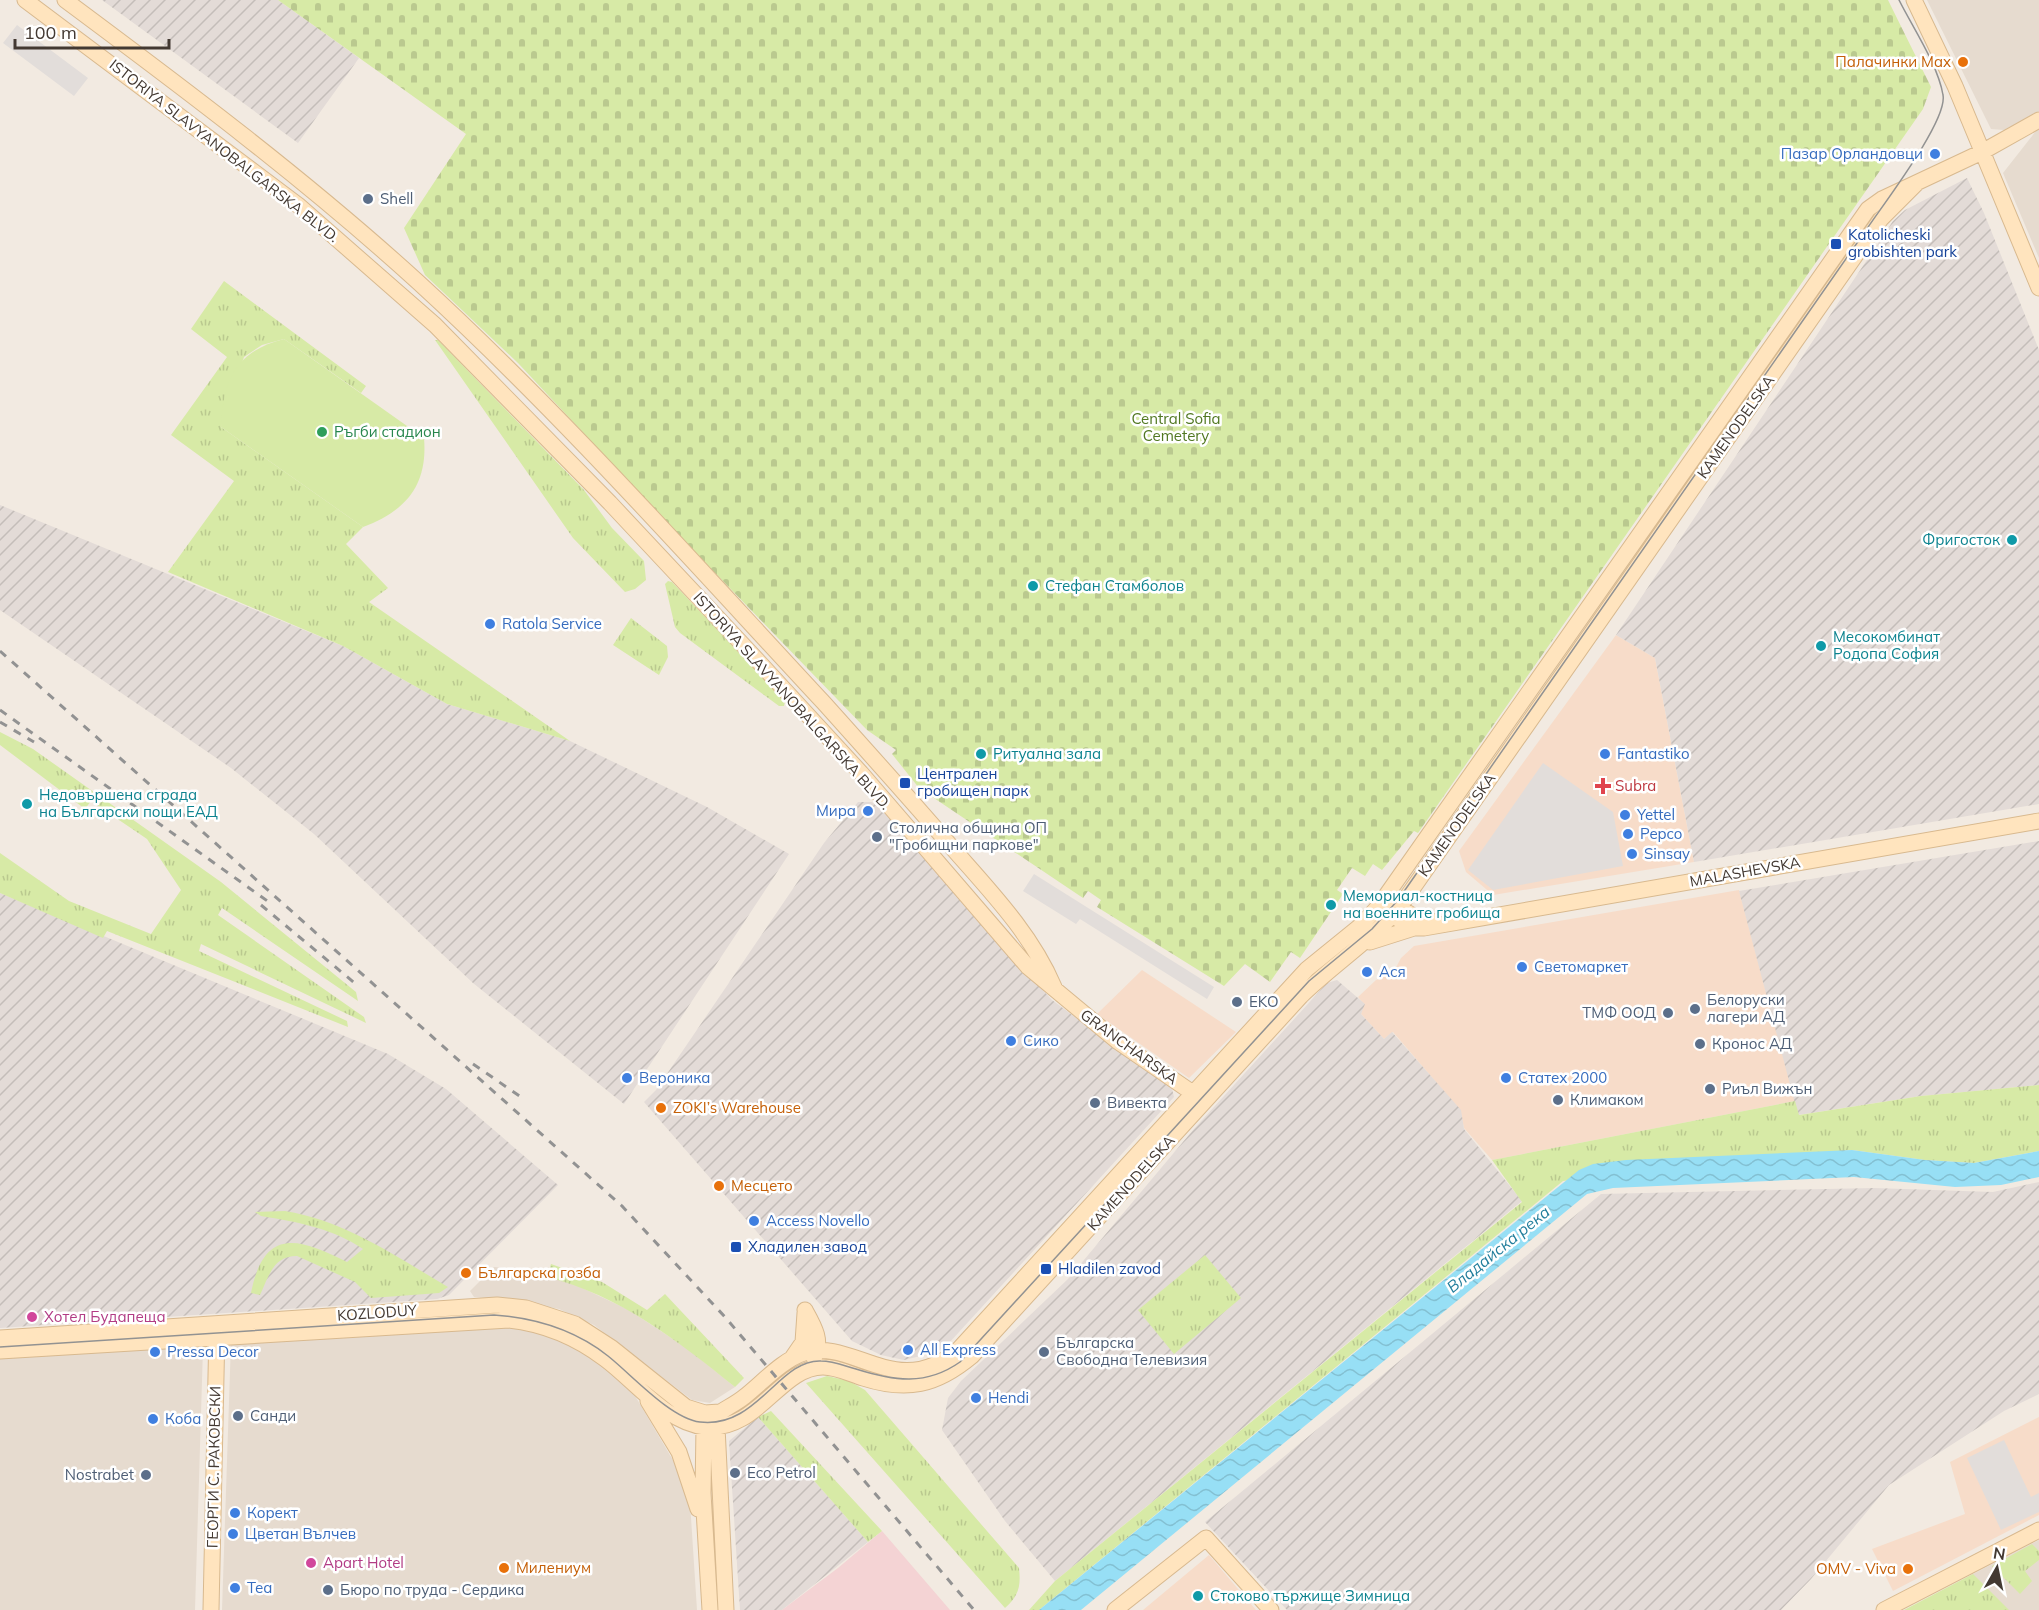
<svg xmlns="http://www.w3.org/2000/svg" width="2039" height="1610" viewBox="0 0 2039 1610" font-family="Mulish,sans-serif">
<defs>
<pattern id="industrial-furrows" width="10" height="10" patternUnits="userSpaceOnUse" patternTransform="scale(1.5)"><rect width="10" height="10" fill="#e3dbd7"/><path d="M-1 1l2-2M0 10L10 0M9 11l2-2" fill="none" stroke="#c4bdb9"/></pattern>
<pattern id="grass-tufts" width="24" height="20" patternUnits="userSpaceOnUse" patternTransform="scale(1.5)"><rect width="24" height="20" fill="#d7eaa6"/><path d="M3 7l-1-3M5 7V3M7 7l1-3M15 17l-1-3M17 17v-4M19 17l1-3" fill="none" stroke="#bac98f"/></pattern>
<pattern id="cemetery-stones" width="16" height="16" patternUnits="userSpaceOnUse" patternTransform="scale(1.5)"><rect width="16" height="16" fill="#d7eaa6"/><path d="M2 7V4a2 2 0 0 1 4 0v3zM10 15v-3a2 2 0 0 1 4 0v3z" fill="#bac98f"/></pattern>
<pattern id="water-waves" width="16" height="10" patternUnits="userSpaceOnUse" patternTransform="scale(1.5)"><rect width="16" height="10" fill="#97dff5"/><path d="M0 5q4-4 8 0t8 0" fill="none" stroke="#83c0d2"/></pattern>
</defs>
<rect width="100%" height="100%" fill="#f2eae1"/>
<!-- residential -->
<path fill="#e6dbcf" d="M1927 0H2039V111L2004 130 1991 129Z
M2039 127V258L2003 173Z
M494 1267 515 1269 574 1284 629 1310 688 1349 735 1387 710 1403 692 1400 594 1325 559 1309 511 1300 474 1297 470 1291Z
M458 1325 536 1329 580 1349 615 1373 634 1394 684 1479 690 1502 697 1610H222L231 1342Z
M196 1344 203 1348 195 1610H0V1354Z
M2039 1540V1610H1912L1973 1574Z"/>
<!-- commercial -->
<path fill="#f7dcc9" d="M1616 635 1655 658 1694 862 1493 895 1466 872 1459 851Z
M1739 890 1795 1101 1492 1160 1464 1128 1460 1110 1393 1032 1384 1039 1361 1014 1364 1004 1358 997 1376 980 1393 973 1401 958 1414 946Z
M1142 970 1236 1032 1189 1078 1097 1014Z
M2039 1417V1515L1893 1591 1872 1549 1965 1514 1950 1462Z
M1209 1555 1256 1610H1143Z"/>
<!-- industrial -->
<path fill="url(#industrial-furrows)" d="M102 0H278L359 58 298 143Z
M1967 178 1984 213 2039 350V804L1694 862 1655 658 1616 635 1893 221 1905 210Z
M0 505 343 646 447 704 570 741 707 807 789 854 624 1104 473 983 314 834 231 768 0 610Z
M858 802H872L894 822 970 912 1052 1000 1172 1089 1174 1097 949 1343 937 1352 904 1360 881 1355 852 1341 644 1102 656 1090 824 843Z
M2039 841V1085L1921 1096 1798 1115 1739 891Z
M0 893 388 1054 446 1089 558 1185 449 1295 437 1299 0 1328Z
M1337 980 1365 1004 1361 1014 1384 1039 1392 1032 1461 1110 1464 1129 1522 1201 1055 1581 1005 1521 942 1430 948 1398 961 1381 1068 1279 1193 1130 1327 983Z
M2039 1182V1394L2004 1411 1889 1485 1811 1579 1781 1610H1287L1205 1522 1601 1194 1874 1188 1993 1192Z
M758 1417 868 1542 782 1610H740L729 1441Z"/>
<!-- medical -->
<path fill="#f4d3d4" d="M882 1531 950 1610H782L838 1568Z"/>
<!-- grass -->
<path fill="url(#grass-tufts)" d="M224 281 366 386 361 393 284 339 262 345 244 357 221 427 363 527 346 544 388 588 369 602 570 741 447 704 343 646 168 572 234 481 171 435 227 357 191 329Z
M435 340H438L584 490 612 528 644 561 646 580 635 589 625 592 573 538Z
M668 581 672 582 785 701 784 706H779L680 633 675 627 665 584Z
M631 618 667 646 668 657 659 675 613 645Z
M0 732 33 749 221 882 356 992 358 1001 222 908 218 915 364 1017 366 1023 201 944 199 951 347 1021 348 1027 107 931 103 938 0 893V853L69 901 151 934 181 890 147 839 91 801 85 809 0 745Z
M2039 1085V1151L1974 1163 1925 1160 1852 1150 1786 1155 1563 1181 1039 1610H1029L1055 1581 1522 1202 1492 1160 1795 1101 1799 1115 1921 1096Z
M285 1211C346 1221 395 1256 448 1287L439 1293 371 1298 355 1282 297 1256C273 1256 269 1276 260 1295L251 1293C264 1227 298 1237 347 1262L363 1249C332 1228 297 1222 261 1216L255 1212Z
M1205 1255 1241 1298 1174 1354 1138 1310Z
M551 1264 602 1282 647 1310 665 1294 744 1378 735 1387C678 1341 619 1295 547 1277Z
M827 1376 849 1381 865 1390 1019 1568C1021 1586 1019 1595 1005 1608L806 1383Z
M771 1411 882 1531 868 1542 758 1417Z
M2032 1544 2039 1551V1560L2025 1571 2032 1581 2020 1594 1992 1566Z
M1973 1574 2009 1610H1904Z"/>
<!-- cemetery -->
<path fill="url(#cemetery-stones)" d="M278 0H1888L1931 87 1923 109 1418 833 1414 831 1382 870 1373 864 1365 876 1352 868 1337 890 1343 894 1300 958 1291 952 1270 982 1245 964 1224 986 1097 907 1101 900 1088 891 1083 898 919 788 892 754 896 750 867 730 690 547 518 363 425 275 404 228 466 134Z"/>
<!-- garden -->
<path fill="#d7eaa6" d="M284 339 424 438C428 485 406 511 363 527L221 427C223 380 236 351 284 339Z"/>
<!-- parking -->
<path fill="#e2ddda" d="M17 25 88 78 74 96 3 43Z
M1543 763 1613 812 1623 866 1493 890 1468 870Z
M1034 874 1214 987 1207 999 1080 919 1076 924 1023 891Z
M2004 1440 2031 1497 2039 1493V1512L2001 1530 1967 1458Z"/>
<!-- water -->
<path fill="url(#water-waves)" d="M1852 1150 1925 1160 1974 1163 2039 1151V1177L2001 1185 1955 1187 1854 1177 1613 1188 1587 1194 1081 1610H1039L1579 1170 1593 1164 1626 1160Z"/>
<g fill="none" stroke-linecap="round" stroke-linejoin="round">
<defs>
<path id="secondary" d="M25 0 298 205 435 325 610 503 758 661 861 773 1028 967 1117 1041 1200 1098
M65 0C186 90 306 180 418 282 561 413 691 560 824 703 868 752 912 801 955 851 992 893 1032 935 1054 987
M1914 0 1955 86 2039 288
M1392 903 1418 919 1435 922
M1384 911 1414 928H1424L2039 821
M1370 942 1414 928
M805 1310C814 1326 823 1341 814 1358
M0 1338 497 1305 526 1308 575 1324 612 1348 686 1407 705 1413 720 1412
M0 1351 509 1320C545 1324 576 1337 605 1359 635 1381 666 1423 705 1427 758 1432 780 1367 823 1367 837 1367 850 1374 863 1378 907 1392 936 1386 972 1356L1301 996C1333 965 1370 941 1399 908L1881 219 1916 184
M792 1358 803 1342 805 1313
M648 1401 679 1452 698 1509
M710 1421 717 1427 726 1610
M211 1610 217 1329
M710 1610 703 1493 704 1427C713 1413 732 1407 744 1397 762 1383 782 1360 804 1353 853 1337 896 1402 958 1350L1307 969 1360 926 1378 907 1868 209 1882 199 1982 152 2039 120
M1115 1610 1206 1538 1271 1610
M1884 1610 2039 1530"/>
</defs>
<!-- secondary casing -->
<use href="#secondary" stroke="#d8b98f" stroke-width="17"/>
<!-- secondary -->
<use href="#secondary" stroke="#ffe4be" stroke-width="15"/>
<!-- tram -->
<path stroke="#929292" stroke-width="1.5" d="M0 1347 494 1315C536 1318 575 1330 608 1356 632 1375 670 1418 700 1422 757 1429 779 1359 821 1361 833 1361 845 1366 856 1369 894 1381 926 1386 960 1362L1309 981 1372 929 1398 900 1864 233C1881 207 1948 121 1943 95 1938 65 1913 28 1899 0"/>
<!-- rail -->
<path stroke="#929292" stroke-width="3" stroke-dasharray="8 8" stroke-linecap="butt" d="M0 651 622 1206 725 1317 974 1610
M0 710 273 905
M0 722 34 742
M261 905 357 985
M473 1064 521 1097"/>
</g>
<!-- markers -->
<g fill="#e8710a" stroke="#fff" stroke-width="2">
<circle cx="1963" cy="62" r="6"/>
<circle cx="661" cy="1108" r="6"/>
<circle cx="719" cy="1186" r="6"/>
<circle cx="466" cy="1273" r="6"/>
<circle cx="504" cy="1568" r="6"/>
<circle cx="1908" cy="1569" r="6"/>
</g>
<g fill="#3f7fe0" stroke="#fff" stroke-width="2">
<circle cx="1935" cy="154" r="6"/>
<circle cx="490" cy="624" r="6"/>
<circle cx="1605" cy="754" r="6"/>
<circle cx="868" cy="811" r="6"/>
<circle cx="1625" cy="815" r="6"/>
<circle cx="1628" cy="834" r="6"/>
<circle cx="1632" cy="854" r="6"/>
<circle cx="1522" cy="967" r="6"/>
<circle cx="1367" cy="972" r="6"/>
<circle cx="1011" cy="1041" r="6"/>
<circle cx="627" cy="1078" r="6"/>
<circle cx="1506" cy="1078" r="6"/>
<circle cx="754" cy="1221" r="6"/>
<circle cx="908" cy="1350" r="6"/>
<circle cx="155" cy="1352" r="6"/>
<circle cx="976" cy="1398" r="6"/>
<circle cx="153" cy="1419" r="6"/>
<circle cx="235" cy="1513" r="6"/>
<circle cx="233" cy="1534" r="6"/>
<circle cx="235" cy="1588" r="6"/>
</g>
<g fill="#5c6f8a" stroke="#fff" stroke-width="2">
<circle cx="368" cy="199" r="6"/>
<circle cx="877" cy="837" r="6"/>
<circle cx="1237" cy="1002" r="6"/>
<circle cx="1695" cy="1009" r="6"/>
<circle cx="1668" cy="1013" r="6"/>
<circle cx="1700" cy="1044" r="6"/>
<circle cx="1710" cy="1089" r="6"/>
<circle cx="1558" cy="1100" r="6"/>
<circle cx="1095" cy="1103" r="6"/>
<circle cx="1044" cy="1352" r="6"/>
<circle cx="238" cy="1416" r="6"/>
<circle cx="735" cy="1473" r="6"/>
<circle cx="146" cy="1475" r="6"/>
<circle cx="328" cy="1590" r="6"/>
</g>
<g fill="#1a4fb4" stroke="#fff" stroke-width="2">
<rect x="1830" y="238" width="12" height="12" rx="3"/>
<rect x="899" y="777" width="12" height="12" rx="3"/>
<rect x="730" y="1241" width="12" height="12" rx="3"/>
<rect x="1040" y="1263" width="12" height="12" rx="3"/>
</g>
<circle fill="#2e9e5b" stroke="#fff" stroke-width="2" cx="322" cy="432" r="6"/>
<g fill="#0f9aa8" stroke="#fff" stroke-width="2">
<circle cx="2012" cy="540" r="6"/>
<circle cx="1033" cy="586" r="6"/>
<circle cx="1821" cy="646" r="6"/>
<circle cx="981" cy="754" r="6"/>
<circle cx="27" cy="804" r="6"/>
<circle cx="1331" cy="905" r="6"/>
<circle cx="1198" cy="1596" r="6"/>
</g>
<path fill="#e0444e" stroke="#fff" stroke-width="2" d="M1600 777h6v6h6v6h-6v6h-6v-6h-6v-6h6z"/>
<g fill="#d1479c" stroke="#fff" stroke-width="2">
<circle cx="32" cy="1317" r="6"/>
<circle cx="311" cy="1563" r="6"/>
</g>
<g text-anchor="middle" stroke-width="5" stroke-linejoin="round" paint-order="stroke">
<!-- food labels -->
<g font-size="15" fill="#c56008" stroke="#fff" text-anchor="start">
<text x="1951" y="67" text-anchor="end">Палачинки Max</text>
<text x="673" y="1113">ZOKI’s Warehouse</text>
<text x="731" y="1191">Месцето</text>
<text x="478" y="1278">Българска гозба</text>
<text x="516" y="1573">Милениум</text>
<text x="1896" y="1574" text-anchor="end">OMV - Viva</text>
</g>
<!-- street labels -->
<g font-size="15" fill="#433932" stroke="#fff">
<text transform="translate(224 151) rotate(38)" y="5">ISTORIYA SLAVYANOBALGARSKA BLVD.</text>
<text transform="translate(1736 427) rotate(-55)" y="5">KAMENODELSKA</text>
<text transform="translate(792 701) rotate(48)" y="5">ISTORIYA SLAVYANOBALGARSKA BLVD.</text>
<text transform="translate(1457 825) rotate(-55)" y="5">KAMENODELSKA</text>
<text transform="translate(1745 872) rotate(-10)" y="5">MALASHEVSKA</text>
<text transform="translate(1129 1047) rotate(36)" y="5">GRANCHARSKA</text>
<text transform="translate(1131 1183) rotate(-48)" y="5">KAMENODELSKA</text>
<text transform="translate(377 1313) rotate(-4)" y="5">KOZLODUY</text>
<text transform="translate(214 1467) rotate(-89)" y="5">ГЕОРГИ С. РАКОВСКИ</text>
</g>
<!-- shop labels -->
<g font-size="15" fill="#366cbe" stroke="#fff" text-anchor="start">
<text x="1923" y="159" text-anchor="end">Пазар Орландовци</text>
<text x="502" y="629">Ratola Service</text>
<text x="1617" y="759">Fantastiko</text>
<text x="856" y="816" text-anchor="end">Мира</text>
<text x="1637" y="820">Yettel</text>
<text x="1640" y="839">Pepco</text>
<text x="1644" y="859">Sinsay</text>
<text x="1534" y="972">Светомаркет</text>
<text x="1379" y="977">Ася</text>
<text x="1023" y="1046">Сико</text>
<text x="639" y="1083">Вероника</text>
<text x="1518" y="1083">Статех 2000</text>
<text x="766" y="1226">Access Novello</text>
<text x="920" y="1355">All Express</text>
<text x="167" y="1357">Pressa Decor</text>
<text x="988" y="1403">Hendi</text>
<text x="165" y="1424">Коба</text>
<text x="247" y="1518">Корект</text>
<text x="245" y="1539">Цветан Вълчев</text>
<text x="247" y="1593">Теа</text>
</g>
<!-- service labels -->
<g font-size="15" fill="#4e5e75" stroke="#fff" text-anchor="start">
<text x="380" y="204">Shell</text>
<text x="889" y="833">Столична община ОП<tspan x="889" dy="17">"Гробищни паркове"</tspan></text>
<text x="1707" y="1005">Белоруски<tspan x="1707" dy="17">лагери АД</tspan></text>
<text x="1249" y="1007">EKO</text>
<text x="1656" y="1018" text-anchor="end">ТМФ ООД</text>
<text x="1712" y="1049">Кронос АД</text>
<text x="1722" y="1094">Риъл Вижън</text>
<text x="1570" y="1105">Климаком</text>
<text x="1107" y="1108">Вивекта</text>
<text x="1056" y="1348">Българска<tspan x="1056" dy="17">Свободна Телевизия</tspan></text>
<text x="250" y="1421">Санди</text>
<text x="747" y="1478">Eco Petrol</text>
<text x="134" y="1480" text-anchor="end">Nostrabet</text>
<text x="340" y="1595">Бюро по труда - Сердика</text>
</g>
<!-- transit labels -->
<g font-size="15" fill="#164399" stroke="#fff" text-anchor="start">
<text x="1848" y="240">Katolicheski<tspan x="1848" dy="17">grobishten park</tspan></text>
<text x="917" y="779">Централен<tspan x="917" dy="17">гробищен парк</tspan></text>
<text x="748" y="1252">Хладилен завод</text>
<text x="1058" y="1274">Hladilen zavod</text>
</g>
<!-- park labels -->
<g font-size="15" fill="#517822" stroke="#fff">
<text x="1176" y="424">Central Sofia<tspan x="1176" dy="17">Cemetery</tspan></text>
</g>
<!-- leisure labels -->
<g font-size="15" fill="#27864d" stroke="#fff" text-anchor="start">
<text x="334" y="437">Ръгби стадион</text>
</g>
<!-- culture labels -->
<g font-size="15" fill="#0d838f" stroke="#fff" text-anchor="start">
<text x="2000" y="545" text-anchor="end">Фригосток</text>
<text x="1045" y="591">Стефан Стамболов</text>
<text x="1833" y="642">Месокомбинат<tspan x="1833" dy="17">Родопа София</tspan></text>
<text x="993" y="759">Ритуална зала</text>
<text x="39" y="800">Недовършена сграда<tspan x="39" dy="17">на Български пощи ЕАД</tspan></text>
<text x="1343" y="901">Мемориал-костница<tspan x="1343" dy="17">на военните гробища</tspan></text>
<text x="1210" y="1601">Стоково тържище Зимница</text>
</g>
<!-- health labels -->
<g font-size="15" fill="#be3a42" stroke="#fff" text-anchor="start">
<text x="1615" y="791">Subra</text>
</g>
<!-- hotel labels -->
<g font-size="15" fill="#b23c85" stroke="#fff" text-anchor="start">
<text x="44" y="1322">Хотел Будапеща</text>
<text x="323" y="1568">Apart Hotel</text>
</g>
<!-- water labels -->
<g font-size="16" font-style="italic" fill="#227e9c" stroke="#fff">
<text transform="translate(1498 1249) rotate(-39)" y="6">Владайска река</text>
</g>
</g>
<!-- north arrow -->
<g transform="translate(1997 1568) rotate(9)" stroke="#ffffff" stroke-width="4.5" paint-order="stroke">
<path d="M0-4.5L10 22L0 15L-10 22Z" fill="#433932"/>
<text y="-9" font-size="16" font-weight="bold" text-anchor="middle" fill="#433932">N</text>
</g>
<!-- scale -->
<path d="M15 39v9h154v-9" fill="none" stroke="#433932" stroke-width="3"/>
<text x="24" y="39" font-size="18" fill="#433932" stroke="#ffffff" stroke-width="4.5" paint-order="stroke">100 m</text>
</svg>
